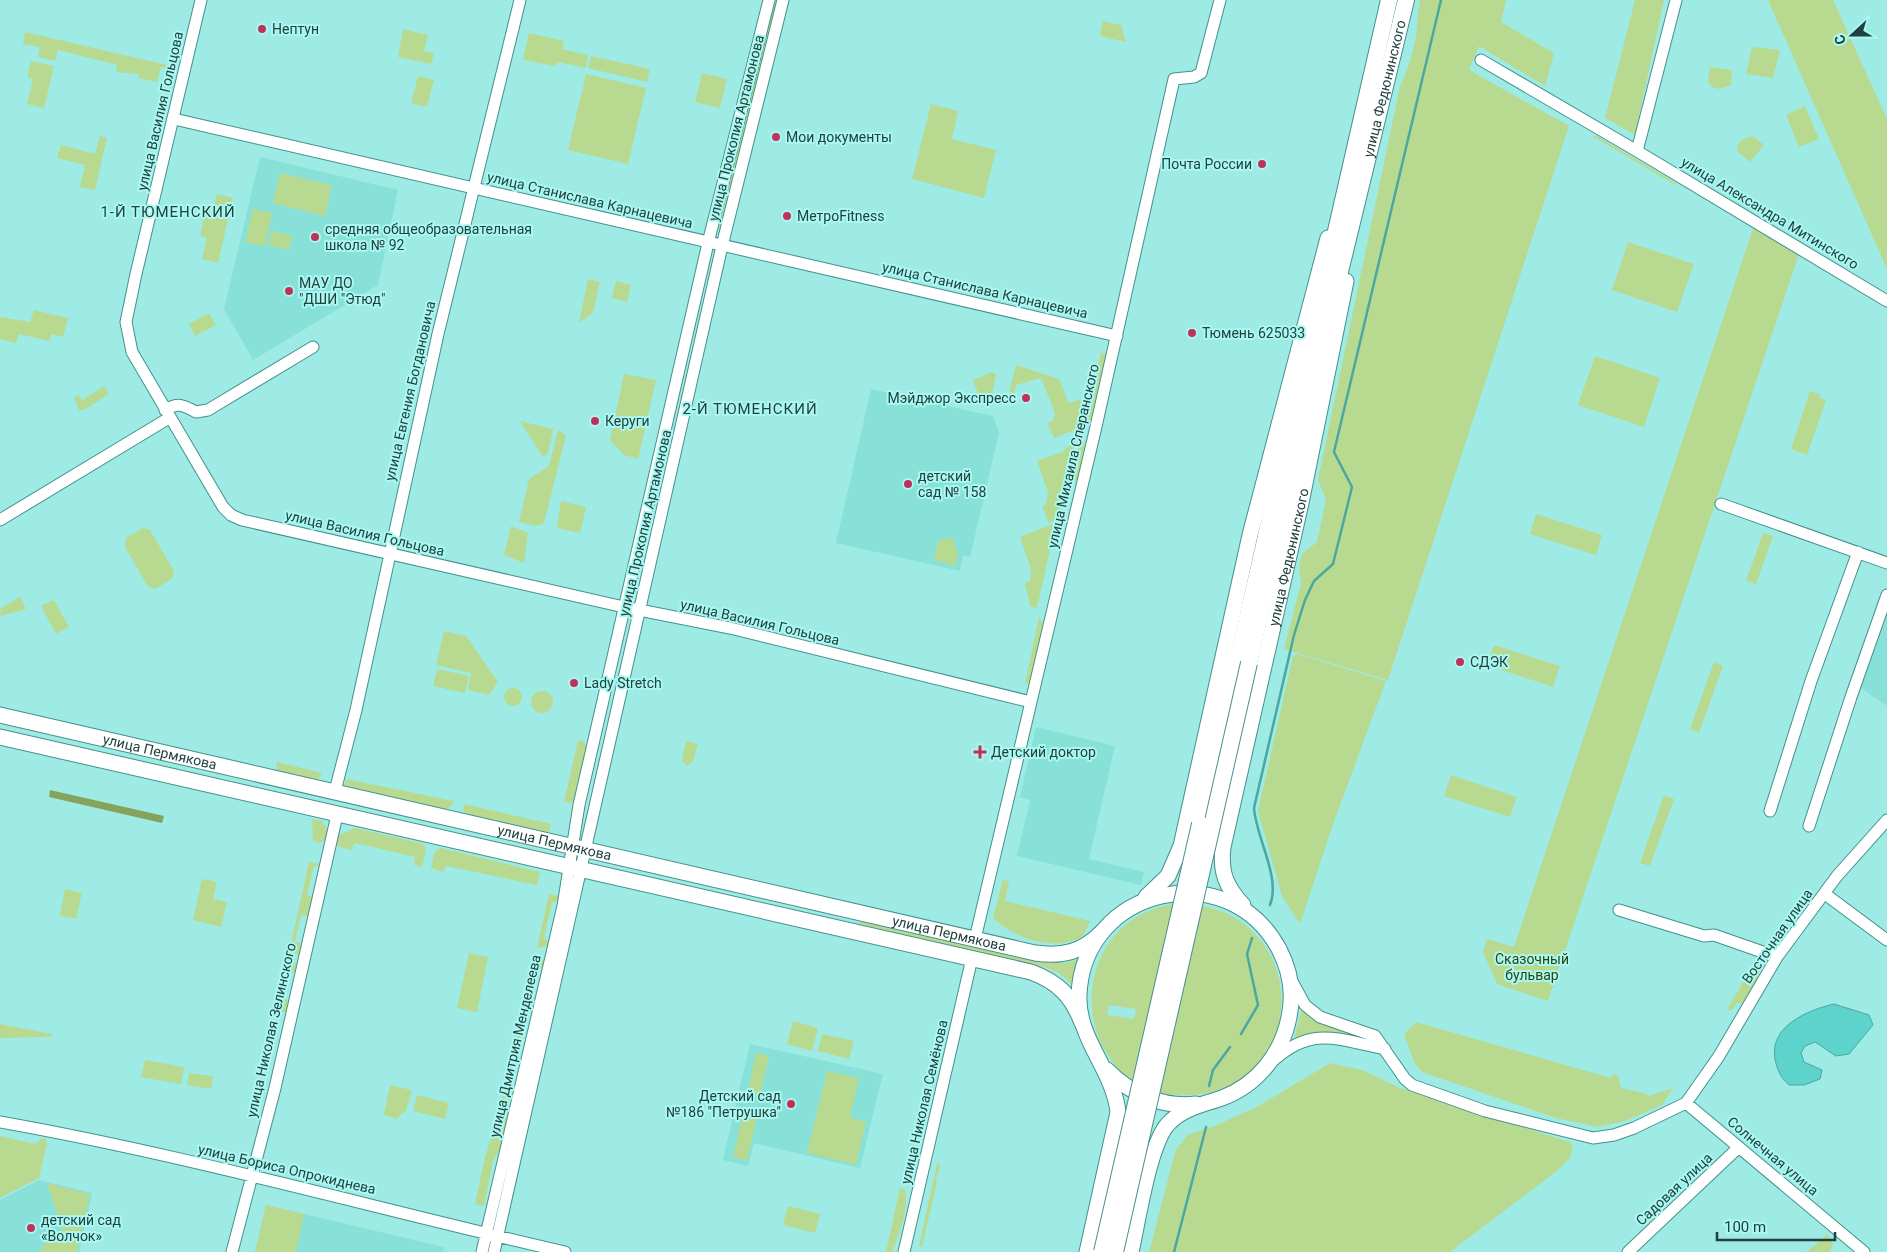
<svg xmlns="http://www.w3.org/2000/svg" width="1887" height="1252" viewBox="0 0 1887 1252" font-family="Roboto,sans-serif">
<rect width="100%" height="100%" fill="#9debe4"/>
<!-- built -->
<path fill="#87e1d9" d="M260 157 398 190 378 285 253 360 224 309Z
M871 389 993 416 999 433 970 557 963 555 960 571 836 543Z
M1887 601V706L1858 686Z
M1036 727 1115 746 1089 859 1144 872 1141 885 1017 856 1030 800 1020 797Z
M750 1044 883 1074 860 1168 754 1143 748 1166 723 1160Z
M39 1180 92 1193 79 1252H0V1200Z
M266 1205 444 1247 443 1252H255Z"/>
<!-- green -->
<path fill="#b8da90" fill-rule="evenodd" d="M773 0H777L723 229 719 228Z
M1420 0H1506L1501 22 1554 53 1545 86 1479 46 1469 70 1569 126 1388 680 1284 649 1301 583 1299 566 1302 554 1317 542 1326 500 1318 480 1400 86C1408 70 1413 53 1416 36 1418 24 1417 12 1420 0Z
M1635 0H1664L1635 135 1605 118Z
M1768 0H1833L1887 119V269Z
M1103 21 1121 25 1126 42 1100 36Z
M403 29 428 35 424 51 434 53 431 64 398 57Z
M25 32 167 65V68L161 67 157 82 138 78 139 74 116 72 117 65 58 50 55 61 38 57 40 47 23 44Z
M529 33 564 41 562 49 588 55 586 68 559 62 554 66 523 60Z
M1752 47 1780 50 1773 78 1746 74Z
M591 56 650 69 647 82 588 68Z
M31 61 54 66 44 108 27 104 33 79 27 77Z
M1710 67 1732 70 1731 85 1719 89 1712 87 1708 82Z
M702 73 727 79 720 108 695 102Z
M586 74 646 88 628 164 568 150Z
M418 76 434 80 427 107 411 103Z
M931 104 958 111 952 139 996 150 984 198 912 179Z
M1805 106 1819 139 1799 147 1786 115Z
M100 136 107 138 95 190 80 187 85 165 57 158 61 145 95 154Z
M1592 136H1597L1676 183 1675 185Z
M1753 136 1764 145 1750 162 1738 152 1737 146 1742 140Z
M280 173 332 185 325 216 273 203Z
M217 194 233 198 218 263 202 259 207 238 200 236 205 214 211 215Z
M253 209 272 213 265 246 245 242Z
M1754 225 1799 254 1548 1001 1497 984 1483 952 1487 939 1514 947Z
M271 231 292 236 289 250 268 245Z
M1628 242 1694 264 1677 312 1612 290Z
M588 279 600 282 593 313 579 323Z
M616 281 631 285 627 302 612 298Z
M34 310 68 318 63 337 51 334 50 341 19 334 16 343 0 339V317L30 322Z
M209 313 216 325 195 336 189 324Z
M1101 353H1106L1091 419 1089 424 1083 426Z
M1595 356 1660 378 1644 427 1578 405Z
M1016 365 1059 379 1069 403 1086 398 1079 428 1054 438 1047 423 1053 421 1055 413 1041 378 1016 385 1014 393 1009 392Z
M992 372 996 375 990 404 981 402 973 380Z
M624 374 656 380 638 459 624 455 610 440Z
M104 386 109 394 84 410H79L74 398 79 395 82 400Z
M1810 391 1821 395 1820 398 1826 400 1807 455 1791 449Z
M520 421 553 429 548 453 543 457Z
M558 430 566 435 544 523 536 526 519 522 529 479 549 466Z
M1081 437 1085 443 1078 480 1070 485Z
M1076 440 1073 453 1067 461V477L1058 520 1049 523 1042 506 1046 504 1048 492 1037 461 1062 452Z
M561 501 586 507 580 533 557 528Z
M1536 514 1602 535 1596 555 1530 534Z
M1056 523 1037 608 1030 606 1025 583 1030 581 1031 569 1020 537Z
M511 526 528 533 524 563 504 555Z
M143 528 150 530 174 571 173 578 155 589 148 587 125 547 126 538Z
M1763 533 1773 536 1756 584 1746 581Z
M952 537 958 553 955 566 934 560 938 541Z
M20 597 26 609 0 616 1 608Z
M54 600 69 627 56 634 41 606Z
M1039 617 1043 624 1030 684 1025 683Z
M444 631 466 636 498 682 489 695 468 690 471 673 436 665Z
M1494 645 1560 666 1553 687 1487 665Z
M1298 654 1386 681 1333 824 1300 924 1282 896 1258 811 1293 656Z
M1714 662 1723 666 1699 733 1690 729Z
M437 669 469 676 465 693 433 686Z
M504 697a9 9 0 1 1 18 0a9 9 0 1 1-18 0Z
M531 702a11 11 0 1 1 22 0a11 11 0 1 1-22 0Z
M578 740 583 741 587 747 574 801 571 803 564 802Z
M686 741 698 744 693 761 688 766 682 761Z
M277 762 322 773 316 783 296 778 276 770Z
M1451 775 1517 797 1510 817 1444 796Z
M346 779 454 801 452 805 444 811 348 790 344 786Z
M1664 795 1674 799 1650 866 1640 863Z
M464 804 551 824 548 836 472 819 463 810Z
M312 819 321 821 326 826 328 838 320 843 313 841Z
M355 828 424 844 426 850 422 867 414 865 415 857 355 843 351 850 337 846 335 841 338 836Z
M440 848 540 872 537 885 446 866 443 872 431 868 434 853Z
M309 862 320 864 319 867 314 866 307 895 312 896 308 916 301 915 295 942 302 943 299 955 289 953Z
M202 879 217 882 213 899 227 902 221 927 193 920Z
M1003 880 1009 881 1005 901 1090 921 1083 936C1056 953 1015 939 993 918Z
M65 889 82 893 76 919 60 916Z
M549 894 560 896 559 900 552 903 544 938 549 942 548 946 537 948Z
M1180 903C1315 908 1312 1089 1190 1095 1068 1101 1054 917 1180 903ZM1109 1005 1136 1009 1134 1019 1107 1015Z
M860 919 1044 962 1065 963 1078 960 1072 984 1059 973 1044 967 859 924Z
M469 953 488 957 477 1012 457 1008Z
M535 955 540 956 545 961 544 966 536 969 509 1091 514 1095 513 1100 502 1101Z
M287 961 297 964 295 973 289 972 283 999 288 1000 286 1013 276 1010Z
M1752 967 1759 969 1761 976 1743 1004 1737 1003 1731 1011 1727 1009Z
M1302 1007C1318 1028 1342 1031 1366 1037L1365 1040 1317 1032 1294 1040Z
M793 1021 818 1028 812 1051 787 1044Z
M1416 1022 1611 1078 1614 1073 1619 1078 1621 1088C1630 1091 1642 1091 1649 1096L1673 1088 1662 1105 1625 1121 1598 1127 1556 1118 1422 1072 1415 1064 1404 1034Z
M0 1024 52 1034 51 1037 0 1038Z
M822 1034 854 1041 849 1059 818 1051Z
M756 1053 769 1056 760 1095 748 1092Z
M145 1060 184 1067 181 1084 141 1077Z
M1330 1063 1362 1070 1400 1088 1570 1142 1573 1146 1570 1158 1558 1170 1450 1252H1149L1176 1149 1189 1134 1212 1127 1255 1108Z
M827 1071 859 1078 850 1117 866 1122 856 1165 807 1153Z
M189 1073 213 1076 211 1089 187 1085Z
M390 1085 412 1090 406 1111 396 1119 384 1115Z
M417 1095 449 1103 445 1119 413 1111Z
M501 1107 508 1109 510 1114 502 1147 493 1161 484 1206 475 1204 485 1157Z
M744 1109 758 1112 747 1161 733 1157Z
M0 1136 35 1144 42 1138 46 1139 47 1143 39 1178 0 1198Z
M937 1164 940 1165 938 1175 935 1177 937 1182 922 1247 919 1246Z
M47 1183 90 1194 77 1252H40L44 1244C53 1241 60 1239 62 1229Z
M900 1188 905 1189C909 1211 900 1232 892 1252H886Z
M266 1205 304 1214 296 1252H255Z
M788 1206 820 1214 815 1233 783 1225Z
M1827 1234C1833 1241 1835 1245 1829 1252H1807Z"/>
<!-- forest -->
<path fill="#83a45a" d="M50 790 164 816 162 823 49 797Z"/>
<!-- water -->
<path fill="#5dd3cb" stroke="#4ba7a1" d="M1834 1004 1869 1015 1873 1025 1849 1054 1836 1056 1815 1042 1805 1046 1801 1053 1804 1062 1822 1070 1820 1079 1804 1085H1789C1781 1078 1777 1070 1775 1059 1769 1026 1808 1010 1834 1004Z"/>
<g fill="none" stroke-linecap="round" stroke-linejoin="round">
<!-- stream -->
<path stroke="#4ba7a1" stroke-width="2.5" d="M1270 905C1281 877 1256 838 1254 808L1294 635 1305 600 1314 581 1333 564 1352 487 1334 452 1441 0
M1241 1034 1258 1005 1247 954 1252 938
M1209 1086 1213 1070 1230 1047
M1174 1252 1206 1127"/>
<defs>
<path id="minor" d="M201 0 136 274 126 322 132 352 223 507 231 515 242 520 624 607 730 628 1031 702
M1481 60 1637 151 1887 301
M174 119 1117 336
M1637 151 1676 0
M165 410C178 402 183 405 196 412L208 410 313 347
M1721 504 1887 563
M0 520 169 418
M335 791 356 710 438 334 520 0
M1770 811 1811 681 1858 552
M1809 826 1851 697 1887 595
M1825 894 1887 940
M1619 910 1704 936 1714 935 1777 957
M975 939 1095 431 1174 79 1194 77 1201 73 1220 0
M1292 981 1305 1005 1320 1017 1375 1036 1405 1079 1412 1085 1485 1111 1593 1138 1614 1135 1634 1128 1686 1103 1719 1056 1777 957 1837 876 1887 820
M1274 1060C1313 1025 1339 1040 1385 1049
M1686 1103 1864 1252
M0 1122C191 1156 377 1209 565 1252
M232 1252 275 1088 337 815
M482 1252 563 906 579 805 708 243 769 0
M494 1252 722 246 783 0
M904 1252 972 958
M1628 1252 1739 1147"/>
<g id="major">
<path id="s1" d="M0 715 1035 953C1063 957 1082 952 1102 932"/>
<path d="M0 737 1031 972C1058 982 1072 996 1082 1023"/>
<path d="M1146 897 1168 876 1181 846 1250 535 1328 238"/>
<path id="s2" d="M1243 905C1226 887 1220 872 1223 847L1301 503 1346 281"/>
<path d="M1107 1070C1130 1094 1163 1108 1196 1104"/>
<path d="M1087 1252 1118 1112C1113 1069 1077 1039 1079 995 1083 887 1228 854 1279 949 1290 970 1294 994 1289 1017 1282 1054 1257 1085 1222 1098 1202 1105 1182 1108 1167 1125 1149 1147 1138 1221 1131 1252"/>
</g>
<g id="highway">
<path id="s3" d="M1249 663 1328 321 1406 0"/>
<path d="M1200 824 1389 0"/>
</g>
</defs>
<!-- minor casing -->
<use href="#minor" stroke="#43918c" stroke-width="13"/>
<!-- major casing -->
<use href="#major" stroke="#43918c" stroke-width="17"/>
<!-- highway casing -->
<use href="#highway" stroke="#43918c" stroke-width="18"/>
<!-- minor -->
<use href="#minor" stroke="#fff" stroke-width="11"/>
<!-- major -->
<use href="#major" stroke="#fff" stroke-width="15"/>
<!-- highway -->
<use href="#highway" stroke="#fff" stroke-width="16"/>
<defs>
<path id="highway-bridge" d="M1102 1252 1200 824
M1115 1252 1249 663"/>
</defs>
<!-- highway-bridge casing -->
<use href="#highway-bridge" stroke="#43918c" stroke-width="18" stroke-linecap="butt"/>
<!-- highway-bridge -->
<use href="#highway-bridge" stroke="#fff" stroke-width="16"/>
</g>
<!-- markers -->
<g fill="#c0315a" stroke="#aaf8f1" stroke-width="2">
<circle cx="262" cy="29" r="5"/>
<circle cx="776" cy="137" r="5"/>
<circle cx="1262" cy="164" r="5"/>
<circle cx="787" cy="216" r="5"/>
<circle cx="315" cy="237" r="5"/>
<circle cx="289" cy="291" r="5"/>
<circle cx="1192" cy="333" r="5"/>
<circle cx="1026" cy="398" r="5"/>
<circle cx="595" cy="421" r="5"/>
<circle cx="908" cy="484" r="5"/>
<circle cx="1460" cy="662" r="5"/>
<circle cx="574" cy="683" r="5"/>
<path d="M977.5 744.5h5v5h5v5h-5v5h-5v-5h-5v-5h5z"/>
<circle cx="791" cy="1104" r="5"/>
<circle cx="31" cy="1228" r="5"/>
</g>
<g text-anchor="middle" stroke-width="4" stroke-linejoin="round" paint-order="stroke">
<!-- poi labels -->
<g font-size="14" fill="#20413e" stroke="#aaf8f1" text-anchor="start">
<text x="272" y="34">Нептун</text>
<text x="786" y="142">Мои документы</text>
<text x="1252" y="169" text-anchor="end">Почта России</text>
<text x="797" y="221">МетроFitness</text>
<text x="325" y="234">средняя общеобразовательная<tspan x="325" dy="16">школа № 92</tspan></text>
<text x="299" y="288">МАУ ДО<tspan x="299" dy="16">"ДШИ "Этюд"</tspan></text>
<text x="1202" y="338">Тюмень 625033</text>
<text x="1016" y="403" text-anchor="end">Мэйджор Экспресс</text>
<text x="605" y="426">Керуги</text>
<text x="918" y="481">детский<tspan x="918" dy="16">сад № 158</tspan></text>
<text x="1470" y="667">СДЭК</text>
<text x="584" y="688">Lady Stretch</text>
<text x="991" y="757">Детский доктор</text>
<text x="781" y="1101" text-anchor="end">Детский сад<tspan x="781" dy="16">№186 "Петрушка"</tspan></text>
<text x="41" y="1225">детский сад<tspan x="41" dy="16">«Волчок»</tspan></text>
</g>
<!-- street labels -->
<g font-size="14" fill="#20413e" stroke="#aaf8f1">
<text dy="5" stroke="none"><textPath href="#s3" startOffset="590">улица Федюнинского</textPath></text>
<text transform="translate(160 111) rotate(-77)" y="5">улица Василия Гольцова</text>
<text transform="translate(736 128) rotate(-76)" y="5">улица Прокопия Артамонова</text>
<text transform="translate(590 200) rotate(13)" y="5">улица Станислава Карнацевича</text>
<text transform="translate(1770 213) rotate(31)" y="5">улица Александра Митинского</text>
<text transform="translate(985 290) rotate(13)" y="5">улица Станислава Карнацевича</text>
<text transform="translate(410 391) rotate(-77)" y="5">улица Евгения Богдановича</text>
<text transform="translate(1073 456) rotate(-77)" y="5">улица Михаила Сперанского</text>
<text transform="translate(645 523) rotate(-77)" y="5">улица Прокопия Артамонова</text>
<text transform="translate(365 533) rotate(13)" y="5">улица Василия Гольцова</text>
<text dy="5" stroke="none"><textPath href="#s2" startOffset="361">улица Федюнинского</textPath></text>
<text transform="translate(760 622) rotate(13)" y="5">улица Василия Гольцова</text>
<text dy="5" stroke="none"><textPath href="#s1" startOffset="164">улица Пермякова</textPath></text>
<text dy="5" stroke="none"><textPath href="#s1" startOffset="569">улица Пермякова</textPath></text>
<text dy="5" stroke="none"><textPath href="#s1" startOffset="974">улица Пермякова</textPath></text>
<text transform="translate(1777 936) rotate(-55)" y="5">Восточная улица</text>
<text transform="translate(271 1030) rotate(-77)" y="5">улица Николая Зелинского</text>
<text transform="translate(515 1046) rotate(-77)" y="5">улица Дмитрия Менделеева</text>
<text transform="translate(924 1102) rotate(-77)" y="5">улица Николая Семёнова</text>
<text transform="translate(1773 1156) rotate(40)" y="5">Солнечная улица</text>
<text transform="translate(287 1169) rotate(13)" y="5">улица Бориса Опрокиднева</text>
<text transform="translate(1674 1189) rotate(-43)" y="5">Садовая улица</text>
</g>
<!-- park labels -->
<g font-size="14" fill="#2d430c" stroke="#aaf8f1">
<text x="1532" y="964">Сказочный<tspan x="1532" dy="16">бульвар</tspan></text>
</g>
<!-- neighbourhood labels -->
<g font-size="15" letter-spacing="1" fill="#20413e" stroke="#aaf8f1">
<text x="168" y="217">1-Й ТЮМЕНСКИЙ</text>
<text x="750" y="414">2-Й ТЮМЕНСКИЙ</text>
</g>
</g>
<!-- north arrow -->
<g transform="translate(1852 35) rotate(249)" stroke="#aaf8f1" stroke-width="4" paint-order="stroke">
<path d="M0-4L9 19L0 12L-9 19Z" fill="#20413e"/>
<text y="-8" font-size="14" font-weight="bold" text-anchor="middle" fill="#20413e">С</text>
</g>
<!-- scale -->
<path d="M1717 1232v8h118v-8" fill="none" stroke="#20413e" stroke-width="2.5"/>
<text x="1724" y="1232" font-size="15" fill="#20413e" stroke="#aaf8f1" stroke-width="4" paint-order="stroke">100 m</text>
</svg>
